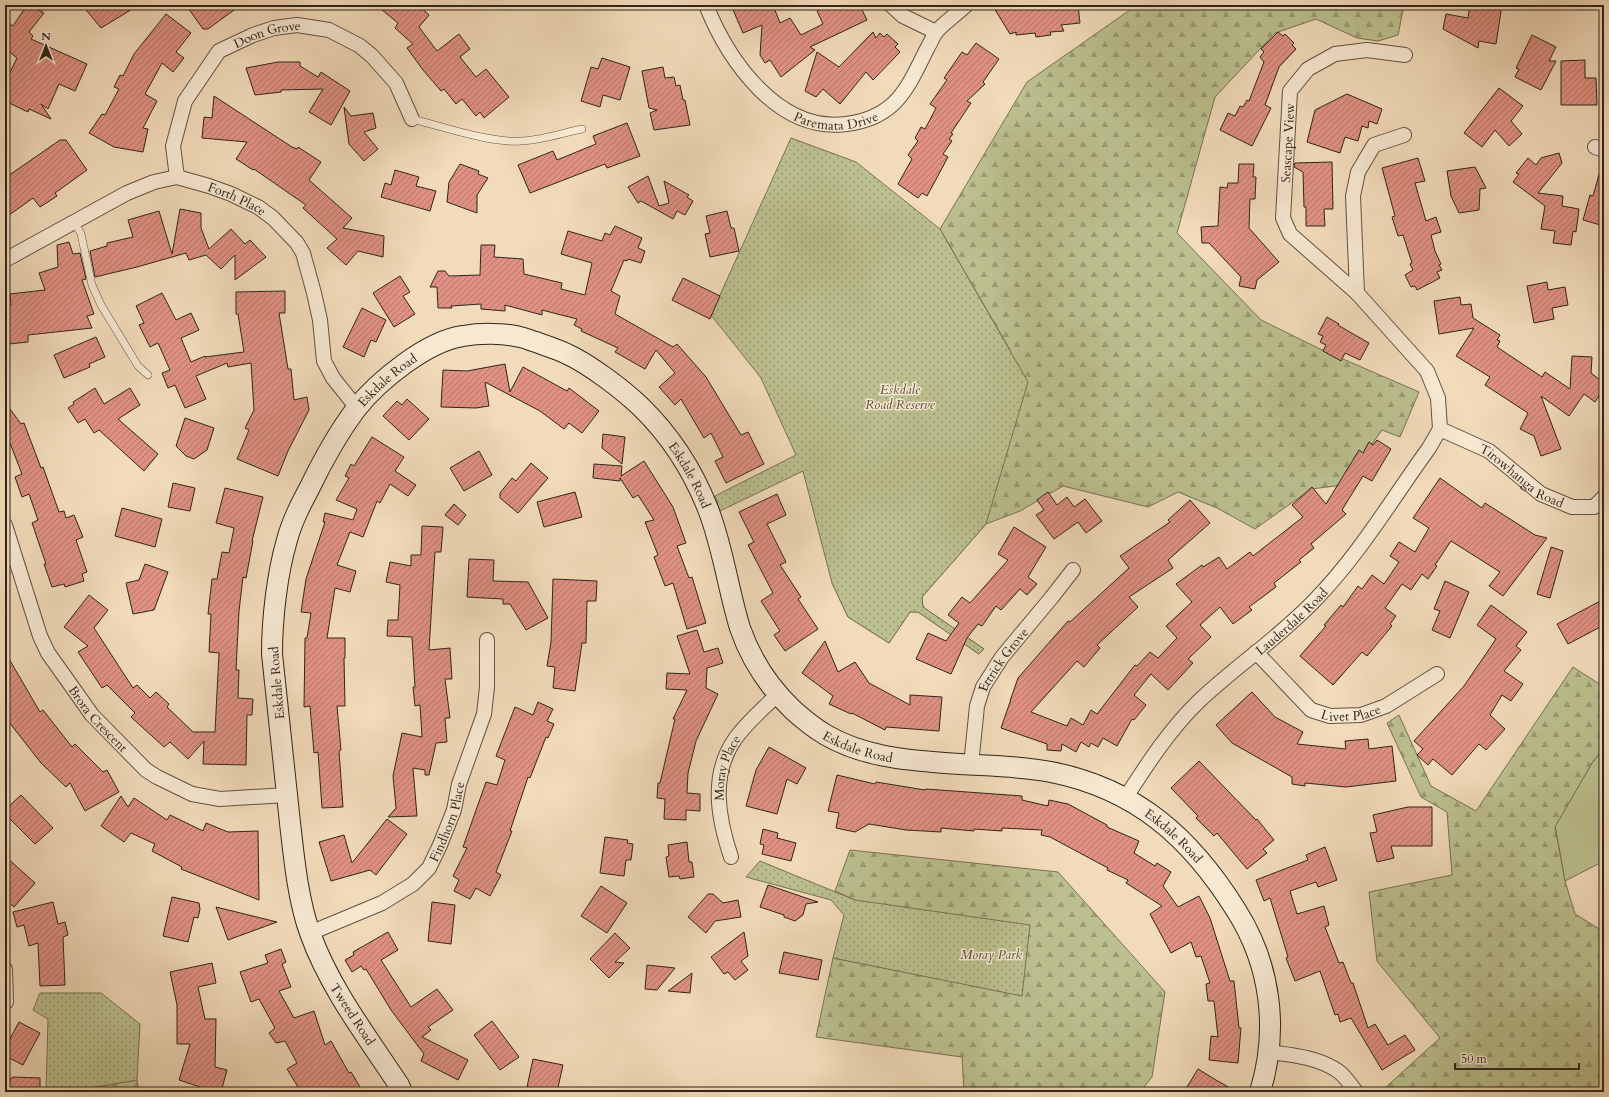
<svg xmlns="http://www.w3.org/2000/svg" width="1609" height="1097" viewBox="0 0 1609 1097" font-family="Cardo,serif">
<defs>
<pattern id="forest-firs" width="22" height="20" patternUnits="userSpaceOnUse"><rect width="22" height="20" fill="#bcc08f"/><path d="M5 1l3.5 6h-7zM16 11l3.5 6h-7z" fill="#999c74"/></pattern>
<pattern id="park-dots" width="8" height="8" patternUnits="userSpaceOnUse"><rect width="8" height="8" fill="#bcc08f"/><path d="M2 2h.1M6 6h.1" fill="none" stroke="#999c74" stroke-width="1.8" stroke-linecap="round"/></pattern>
<pattern id="building-hatch" width="6" height="6" patternUnits="userSpaceOnUse"><rect width="6" height="6" fill="#e09183"/><path d="M-1 1l2-2M0 6l6-6M5 7l2-2" fill="none" stroke="#b6766a"/></pattern>
</defs>
<rect width="100%" height="100%" fill="#f2dbba"/>
<filter id="stains"><feTurbulence type="fractalNoise" baseFrequency=".005" numOctaves="4"/><feColorMatrix values="0 0 0 0 .2 0 0 0 0 .09 0 0 0 0 .02 0 0 0 .5 -.17"/></filter>
<radialGradient id="worn" r=".72"><stop offset=".6" stop-color="#630" stop-opacity="0"/><stop offset="1" stop-color="#630" stop-opacity=".3"/></radialGradient>
<!-- green -->
<path fill="#bcc08f" stroke="#767254" d="M1604 748V861L1565 881 1555 826 1592 763Z"/>
<!-- forest -->
<path fill="url(#forest-firs)" stroke="#767254" d="M1137 5H1404L1398 35 1378 41 1357 38 1316 19 1275 33 1215 97 1177 233 1261 320 1320 349 1419 392 1400 437 1382 430 1343 485 1311 489 1255 529 1217 508 1178 492 1148 507 1063 486 1020 511 986 524 922 597 923 607 984 649 979 654 918 612H910L889 643 848 617 832 583 1010 350 940 229 1027 82Z
M1573 667 1604 687V748L1592 763 1555 827 1565 881 1575 914 1604 932V1092H1386L1385 1088 1440 1038 1377 961 1369 892 1452 875 1447 812 1421 797 1387 723 1399 715 1431 786 1476 811Z
M850 850 1058 872 1165 992 1152 1077 1140 1092H964L962 1057 816 1037 833 958 1022 995 855 900 835 891Z
M137 1080 139 1092H66Z"/>
<!-- park -->
<path fill="url(#park-dots)" stroke="#767254" d="M791 138 856 162 940 229 1028 382 986 524 922 597 923 607 984 649 979 654 918 612H910L889 643 848 617 832 583 803 471 720 511 715 496 796 455 761 378 711 315Z
M760 861 855 900 1030 925 1022 996 833 958 844 915 831 900 746 877Z
M40 993H101L140 1024 137 1080 66 1092H46L48 1019 33 1010Z"/>
<!-- building -->
<path fill="url(#building-hatch)" stroke="#2f241a" d="M27 5H30L44 13 29 32 33 36 31 39 87 64 75 91 59 84 48 109 41 104 51 119 29 109 28 112 5 101V83L17 58 5 48V20L13 26Z
M82 5H139L101 28Z
M186 5H241L208 29H203Z
M376 5H418L429 15 419 27 437 51 459 34 470 49 460 57 476 77 486 69 509 97 484 118 480 112 476 116 462 99 456 104 444 89 441 91 423 70 407 48 413 44 395 28 398 23Z
M731 5H773L780 23 790 18 801 35 823 24 817 11 830 5H856L859 10 861 8 867 20 810 47 815 50 781 77 770 60 765 63 760 55 762 25 743 33Z
M1003 5H1078L1080 23 1061 25 1064 31 1050 32 1051 35 1036 37 1035 33 1016 35V32L1010 34 994 8Z
M1470 5H1502L1496 44 1479 41 1478 48 1443 29 1446 14 1468 18Z
M166 14 191 33 176 52 184 58 173 72 162 63 145 94 157 101 143 128 148 129 143 152 114 147 89 133 102 114 105 115 119 89 114 87 120 75 123 76 134 54Z
M873 32 876 38 880 33 884 37 887 34 898 44 895 47 900 52 873 80 866 72 840 104 823 89 816 97 805 91 817 52 839 67Z
M1278 32 1283 36 1285 34 1294 43 1292 45 1296 49 1279 67 1265 105 1271 108 1252 146 1220 130 1228 113 1235 116 1240 106 1243 107 1247 100 1249 101 1264 62 1260 57 1264 52 1261 49Z
M1532 35 1556 47 1549 61H1556L1541 90 1515 77 1519 69 1516 68Z
M976 43 999 59 983 82 985 84 967 101 971 103 951 133 953 134 949 139 952 141 943 154 948 157 927 196 922 193 918 198 898 184 912 159 908 155 918 141 915 138 921 127 925 129 936 108 930 104 947 80 944 78 962 52 967 55Z
M602 58 630 67 620 100 603 95 600 107 581 101 591 67 598 69Z
M1585 60V78H1596L1597 105H1561V61Z
M278 62H300V66L318 77 321 72 350 91 331 125 309 112 323 89 281 90V92L255 95 246 68Z
M663 67 665 78 674 77 676 86 680 85 683 100H685L690 125 654 130 650 113 657 110 649 108 642 71Z
M1499 88 1523 106 1511 121 1522 134 1509 146 1495 130 1482 147 1464 133Z
M1347 94 1382 109 1377 124 1369 121 1368 128 1362 126 1358 141 1345 137 1340 153 1307 142 1315 110Z
M214 96 292 147 297 149 298 147 321 162 309 180 352 218 343 228 384 236 383 257 358 251 346 265 327 248 337 239 303 208 306 205 254 169 253 170 236 159 247 142 202 138 204 117 212 118Z
M344 107 351 116 373 113 376 128 364 132 378 149 364 161 349 144Z
M627 123 640 156 607 168 605 164 530 193 518 165 553 151 557 160 596 144 593 136Z
M60 140H66L87 170 55 193 57 196 40 207 33 198 5 218V178Z
M1559 153 1562 163 1538 193 1563 196 1562 206 1579 209 1576 232 1573 231 1571 245 1553 243 1555 231 1541 229 1545 206 1513 182 1519 174 1516 173 1528 158 1536 165 1541 158Z
M1418 158 1425 181 1415 183 1426 221 1436 217 1441 232 1431 235 1435 251 1441 264 1439 265 1442 270 1437 272 1440 278 1417 290 1415 286 1411 287 1405 275 1413 270 1410 264 1412 263 1403 235 1398 236 1392 217 1395 216 1382 168Z
M1332 162 1333 209H1324L1325 226H1306V207H1304L1303 172 1294 167 1295 163Z
M460 164 479 171 478 174 488 178 477 195V213L447 202 449 182Z
M1239 164H1254L1253 177H1256L1255 199H1250L1249 228 1279 262 1257 280 1255 289 1239 286 1241 277 1209 243H1202L1201 227 1218 226 1220 187 1227 188 1228 183H1238Z
M1475 167 1486 188 1480 189 1479 210 1459 213 1451 196 1447 171Z
M395 170 419 177 416 186 436 191 430 211 381 197 385 183 391 185Z
M1600 171 1604 172V226L1583 220 1590 195 1593 196Z
M648 176 659 206 669 203 664 181 689 195 687 197 693 201 685 215 677 211 673 219 641 201 638 203 628 187Z
M180 209 201 213V228L209 249 231 229 245 244 250 240 266 257 235 280V255L221 269 206 255 189 260 186 253 137 267 95 277 90 251 107 246V243L133 237 128 220 159 211 172 254Z
M727 211 731 228H734L739 251 710 257 705 234 710 233 706 216Z
M615 226 642 238 638 248 645 251 641 263 628 259 627 261 624 260 611 291 620 296 615 314 673 347 677 344 706 377 741 435 748 432 764 464 726 483 715 461 723 457 711 433 704 438 681 399 675 405 659 387 675 373 656 350 645 369 615 352 618 348 581 331 582 329 574 325 577 319 542 310V315L505 305V311L481 309V304L451 306 452 308H438L437 287H430L438 271H445L449 276 480 275 481 245H495L494 257 523 259 524 274 562 283 561 289 585 295 592 263 561 254 568 231 602 241 605 233 610 235Z
M69 242 73 254 80 253 86 279 82 280 94 314 87 316 92 328 28 335V342L9 344 5 306 11 305 10 294 45 290 39 273 58 267 57 245Z
M400 276 410 292 403 296 415 314 394 327 373 293Z
M683 278 720 296 710 319 672 300Z
M1547 282 1548 290 1565 287 1568 305 1552 308 1554 319 1534 323 1527 286Z
M285 291V313H279L288 369H291L294 400 307 397 309 410 288 451 278 476 237 459 249 430 245 428 254 410 251 363 228 367 227 363 196 376 206 399 185 408 175 385 168 388 162 373 170 370 158 343 150 347 139 325 144 323 136 306 162 293 176 320 191 313 199 330 181 338 191 362 205 356V357L244 352 238 314H236V292Z
M1460 297 1461 305 1471 304 1473 318 1500 335 1497 340 1500 341 1497 347 1542 377 1545 372 1570 389 1572 356 1592 357 1591 373 1604 383V388L1595 402 1584 394 1569 416 1541 396 1561 449 1541 456 1534 436 1520 429 1528 413 1485 385 1490 377 1456 356 1474 328 1439 334 1434 301Z
M362 308 386 320 376 342 371 340 364 357 343 347Z
M1327 317 1339 324 1338 325 1348 331 1369 343 1360 360 1345 353 1341 361 1323 351 1326 345 1320 342 1323 336 1318 334Z
M96 337 105 357 89 364 90 367 64 378 54 355Z
M505 364 510 392 523 367 567 391 569 388 599 411 582 433 569 423 564 429 540 411 485 382 489 406 476 408 441 407 443 370 467 371Z
M95 388 104 404 130 388 140 405 118 419 158 454 144 471 99 430 94 433 85 419 78 423 68 408 74 404 73 402Z
M407 399 429 419 409 440 383 416 397 401 402 405Z
M5 402 21 424 24 423 41 468 43 467 59 512 64 511 66 518 74 515 83 537 76 540 87 572 82 574 84 581 65 587 64 584 52 587 44 564H46L32 523 38 520 29 494 22 497 15 477 22 474 10 443 5 445Z
M185 418 214 428 207 450 194 459 186 456 176 446Z
M603 434 625 437 622 464 602 448Z
M372 437 404 457 395 471 416 485 408 496 390 484 380 503 377 501 363 537 350 532 337 565 356 571 350 592 335 588 327 638H345V658H344L345 706H337L341 750 339 751 343 807 322 808 318 752 314 753 310 706 304 707 305 638H307L311 613 301 612 306 579 325 522H323L325 513 353 520 357 509 336 500 349 478 345 476 351 464 354 466Z
M1377 440 1391 449 1372 481 1363 476 1342 510 1346 514 1311 544 1314 548 1299 560 1301 562 1274 583 1276 587 1249 607 1252 610 1233 624 1220 607 1200 625 1211 637 1188 659 1193 663 1168 690 1151 674 1134 695 1146 705 1134 720 1132 719 1117 746 1103 738 1098 747 1091 743 1089 747 1081 742 1076 752 1062 744 1061 751 1047 750V744L1001 728 1010 702H1011L1010 701 1018 678 1068 621 1070 622 1129 568 1120 556 1170 522 1168 520 1190 500 1210 523 1168 560 1173 568 1129 597 1138 607 1097 645 1100 648 1084 667 1077 661 1031 712 1067 726 1071 718 1083 725 1091 710 1097 714 1135 665 1137 666 1150 652 1158 658 1177 638 1166 626 1192 602 1176 584 1202 565 1203 567 1219 557 1227 569 1250 552 1253 556 1303 517 1292 505 1312 487 1326 504 1359 450 1363 453 1369 442 1373 445Z
M479 451 492 475 464 491 450 468Z
M644 461 673 507 686 543 677 546 689 578 692 577 706 623 687 629 673 583 665 586 654 557 658 555 645 522 654 520 638 495 633 498 620 478V481L593 478 594 464 622 466 621 476Z
M531 463 548 478 518 513 500 498V493L512 478 516 481Z
M1440 478 1482 508 1485 503 1535 535 1547 538 1503 596 1489 586 1500 572 1451 541 1435 565 1437 566 1428 579 1422 574 1411 590 1402 584 1385 608 1396 616 1390 624 1392 626 1367 656 1362 652 1333 685 1300 656 1326 626 1324 625 1341 605 1343 607 1358 586 1362 589 1372 575 1384 584 1399 562 1390 556 1399 542 1415 552 1429 528 1413 518Z
M173 483 195 488 190 511 168 507Z
M225 488 263 497 252 541H253L246 578 243 577 239 611 236 670H239L238 698 253 699 252 715H247L246 765 203 764 204 741 188 759 170 742 164 747 131 717 135 713 107 685 102 688 78 652 88 646 64 627 89 595 108 610 94 628 133 688 137 685 150 698 156 692 169 704 167 707 193 732H215L219 653 209 652 211 614H208L212 579H217L222 552 229 553 234 528 216 523Z
M575 492 582 517 544 527 537 502Z
M1048 492 1057 505 1067 497 1074 507 1085 499 1102 521 1086 533 1078 522 1054 539 1036 515 1044 510 1037 500Z
M777 494 786 515 767 524 786 562 780 565 801 597 798 599 818 629 785 651 774 635 780 631 761 601 773 593 748 545 754 542 739 512Z
M454 504 466 515 458 525 445 515Z
M122 508 162 519 155 547 115 536Z
M422 526 443 527 441 552H435L429 650 450 648 452 679H445L450 718H445L447 742 436 743 429 775H425V770L413 768 417 816 388 817 396 808 393 776 402 733 422 737 420 705 415 706 413 687H415L412 637 387 636 388 620H398L400 585 386 582 390 562 411 566V555H421Z
M1014 527 1046 547 1028 577 1037 584 1027 595 1020 589 1001 610 996 606 982 626 978 624 967 638 951 674 916 659 928 633 946 641 959 623 948 615 962 597 970 603 1008 560 998 554Z
M1551 547 1563 551 1550 598 1537 594Z
M469 559 494 560 493 581 528 582 548 618 526 630 510 604H503V599L467 597Z
M145 564 168 572 154 610 133 614 126 583 139 580Z
M553 579 597 581 596 601H587L586 643H582L575 691 553 688 555 667 547 666 551 642Z
M1445 581 1469 592 1450 638 1432 630 1440 611 1434 609Z
M1604 599V625L1568 644 1557 624Z
M1491 605 1527 632 1516 646 1521 650 1504 671 1523 684 1511 701 1502 695 1490 715 1505 729 1486 750 1479 744 1452 775 1433 759 1428 765 1417 755 1423 749 1414 741 1464 686 1496 639 1477 625Z
M697 630 704 652 718 648 723 663 707 668 706 688 718 694 696 741 688 773 687 793 700 794V811L686 810V820L664 819 665 799 657 798 658 783H660L675 719H673L687 690 666 689 667 673 690 674 677 636Z
M825 641 838 672 855 662 869 683 910 705V695L942 697 939 731 886 727 885 730 852 713 851 714 829 704 833 696 802 673Z
M5 652 40 712 43 710 72 747 75 744 103 772 107 770 119 792 85 811 70 783 66 787 41 763 5 717Z
M1252 692 1275 717 1303 732 1297 744 1346 749 1345 741 1368 739 1369 749 1392 746 1396 781 1346 787 1305 783V786L1292 784V777L1232 743 1216 725Z
M538 702 553 709 547 721 554 724 548 738 546 737 530 778 528 777 510 831H512L496 872 501 875 490 896 476 888 470 899 454 891 459 880 453 876 467 848 463 847 486 782 497 785 505 760 496 756 515 707 533 715Z
M769 747 806 768 797 784 787 779 777 814 746 806 756 770Z
M1199 761 1256 820 1257 819 1274 840 1263 849 1267 853 1247 869 1217 833 1214 836 1196 818 1198 816 1171 788Z
M837 775 875 784 876 782 925 790 926 789 1022 796V800L1048 806 1049 800 1068 804 1107 825V827L1139 841 1134 853 1155 866 1157 863 1171 872 1163 886 1178 907 1199 896 1210 918 1230 981H1234L1239 1028H1241L1238 1063 1209 1060 1211 1036 1218 1037 1214 1001H1208L1206 984 1210 983 1201 956 1196 957 1191 942 1171 953 1150 914 1162 906 1126 883 1128 880 1107 870 1108 868 1050 837 1041 835 1042 830 1002 828V831L974 829V831L941 828V832L906 830 869 824 855 832 836 828 839 813 828 811Z
M21 795 53 828 35 844 5 814V810Z
M121 796 128 807 134 798 167 820 170 815 203 831 206 823 228 832 258 831 259 900 181 869 182 867 152 851 155 844 131 833 124 842 101 826Z
M1408 807H1432V846H1391L1394 858 1377 862 1370 833 1377 832 1373 815Z
M387 819 407 834 376 875 370 870 331 881 319 842 344 835 352 863Z
M763 829 778 833 777 838 796 843 791 861 762 854 764 845 760 844Z
M605 837 628 840 627 843 633 844 631 860H626L624 876 600 873Z
M687 842 689 862H692L694 877 680 879 679 876 669 877 666 857 669 856 668 845Z
M1325 847 1337 880 1318 887 1316 882 1290 891 1297 914 1324 906 1329 925 1325 927 1339 963 1343 962 1351 983H1353L1368 1028 1375 1024 1388 1045 1405 1035 1415 1050 1382 1070 1351 1018 1340 1022 1338 1014 1335 1015 1320 971 1295 981 1286 958 1288 957 1270 898 1264 901 1256 880 1308 860 1306 855Z
M5 856 35 883 14 907 5 899Z
M768 885 803 897 818 902 806 904 803 915 795 921 784 917V915L760 907Z
M601 886 627 903 607 933 581 916Z
M708 894H713L723 903 738 900 741 917 715 921 706 933 688 917Z
M172 897 199 903 200 909 198 918 194 917 188 942 163 936Z
M53 902 58 924 65 922 68 935 63 937 65 985 40 986 38 943 29 946 24 925 17 927 13 912Z
M432 902 455 905 451 944 428 941Z
M216 907 277 922 228 940Z
M388 932 398 950 381 960 411 1007 437 989 453 1010 428 1027 431 1030 422 1037 468 1060 458 1080 421 1061 424 1054 391 1010 366 969 364 970 361 966 352 972 345 960 354 955 353 952Z
M744 932 748 956 741 961 748 970 735 980 728 972 724 974 711 957Z
M615 933 630 948 615 962 624 963 609 978 590 959Z
M281 949 286 962 282 964 291 987 279 991 294 1018 314 1011 325 1045 331 1041 349 1073 351 1072 363 1092H301L287 1069 297 1063 285 1041 276 1043 269 1033 275 1028 259 999 251 1002 240 972 268 963 265 955Z
M784 952 822 960 818 980 779 973Z
M212 963 216 983 198 987 205 1019H216L215 1067 227 1070 221 1092H198L200 1087 179 1080 190 1044H177V1005L170 972Z
M647 965 675 968 657 990 645 989Z
M692 973 690 993 668 991Z
M492 1021 519 1057 500 1070 474 1035Z
M19 1022 40 1033 23 1065 5 1056V1048Z
M533 1059 563 1065 557 1092 527 1087Z
M1198 1069 1216 1080 1237 1092H1184Z
M13 1077 40 1078V1092H5V1083Z"/>
<g fill="none" stroke-linecap="round" stroke-linejoin="round">
<defs>
<path id="lane" d="M412 119C444 127 490 143 521 141 542 140 562 133 582 129
M74 221 81 234 92 285 101 305 138 366 148 375"/>
<g id="street">
<path id="s1" d="M706 5C728 60 778 133 846 124 863 122 880 116 893 104 909 89 918 66 928 47 931 42 933 36 937 31 945 22 957 14 966 5"/>
<path d="M891 5 903 16 936 32"/>
<path d="M1404 135 1374 145 1358 172 1353 196 1357 293 1427 371 1438 398 1440 429"/>
<path d="M1595 147 1604 150"/>
<path id="s2" d="M177 177 173 146 185 101 219 51 253 35 274 28 297 25 329 30 360 46 372 56 396 83 412 119"/>
<path id="s3" d="M5 260 127 193 154 182 177 177 209 186 231 194 258 207 273 218 297 243 303 253 314 293 320 320 324 361 333 378 357 408"/>
<path id="s4" d="M1357 293 1290 234 1283 218 1290 91 1308 69 1335 54 1367 50 1405 55"/>
<path id="s5" d="M1440 429 1489 451 1541 494 1572 507H1594L1604 497"/>
<path id="s6" d="M5 525 40 636 48 653 92 715 146 770 157 777 192 794 220 799 287 795"/>
<path id="s7" d="M1256 652 1311 710 1330 716 1361 715 1386 706 1437 674"/>
<path id="s8" d="M971 765 977 706 983 687 1002 657 1052 597 1073 570"/>
<path id="s9" d="M1126 797C1148 763 1170 729 1199 701 1236 666 1280 637 1315 600 1359 555 1392 499 1429 448L1440 429"/>
<path id="s10" d="M731 857C718 818 710 775 735 739 747 722 763 709 777 695"/>
<path id="s11" d="M310 933 382 903 413 884 429 868 440 845 454 810 459 784 484 714 487 687V640"/>
<path d="M5 969 6 1002"/>
<path d="M1269 1052C1292 1055 1318 1057 1338 1071 1345 1076 1351 1085 1356 1092"/>
</g>
<g id="secondary">
<path id="s12" d="M402 1092 399 1085C368 1038 329 987 310 933 298 900 294 858 290 823 284 767 278 710 272 654 272 619 277 574 287 540 292 521 301 504 310 487 323 460 338 433 356 409 378 381 427 341 463 336 480 333 503 333 520 337 526 338 531 341 536 342 546 346 557 349 567 354 589 364 622 389 640 406 669 434 693 471 708 509 723 547 728 589 740 628 751 660 769 687 793 710 803 719 814 728 826 735 862 756 904 760 945 763 980 766 1016 765 1051 772 1137 789 1191 838 1236 910 1271 965 1279 1030 1260 1092"/>
</g>
</defs>
<!-- lane casing -->
<use href="#lane" stroke="#605242" stroke-width="8"/>
<!-- street casing -->
<use href="#street" stroke="#605242" stroke-width="16"/>
<!-- secondary casing -->
<use href="#secondary" stroke="#2f241a" stroke-width="22"/>
<!-- lane -->
<use href="#lane" stroke="#f7e8d2" stroke-width="7"/>
<!-- street -->
<use href="#street" stroke="#f7e8d2" stroke-width="14"/>
<!-- secondary -->
<use href="#secondary" stroke="#f7e8d2" stroke-width="20"/>
</g>
<g text-anchor="middle" stroke-width="3" stroke-linejoin="round" paint-order="stroke">
<!-- street labels -->
<g font-size="13" fill="#2f241a" stroke="#f7e8d2">
<text dy="5" stroke="none"><textPath href="#s2" startOffset="190">Doon Grove</textPath></text>
<text dy="5" stroke="none"><textPath href="#s1" startOffset="187">Paremata Drive</textPath></text>
<text dy="5" stroke="none"><textPath href="#s4" startOffset="182">Seascape View</textPath></text>
<text dy="5" stroke="none"><textPath href="#s3" startOffset="256">Forth Place</textPath></text>
<text dy="5" stroke="none"><textPath href="#s12" startOffset="773">Eskdale Road</textPath></text>
<text dy="5" stroke="none"><textPath href="#s12" startOffset="1145">Eskdale Road</textPath></text>
<text dy="5" stroke="none"><textPath href="#s5" startOffset="95">Tirowhanga Road</textPath></text>
<text dy="5" stroke="none"><textPath href="#s9" startOffset="243">Lauderdale Road</textPath></text>
<text dy="5" stroke="none"><textPath href="#s8" startOffset="113">Ettrick Grove</textPath></text>
<text transform="translate(276 683) rotate(-95)" y="5">Eskdale Road</text>
<text dy="5" stroke="none"><textPath href="#s7" startOffset="121">Livet Place</textPath></text>
<text dy="5" stroke="none"><textPath href="#s6" startOffset="218">Brora Crescent</textPath></text>
<text dy="5" stroke="none"><textPath href="#s12" startOffset="1481">Eskdale Road</textPath></text>
<text dy="5" stroke="none"><textPath href="#s10" startOffset="92">Moray Place</textPath></text>
<text dy="5" stroke="none"><textPath href="#s11" startOffset="187">Findhorn Place</textPath></text>
<text dy="5" stroke="none"><textPath href="#s12" startOffset="1817">Eskdale Road</textPath></text>
<text transform="translate(353 1014) rotate(57)" y="5">Tweed Road</text>
</g>
<!-- park labels -->
<g font-size="13" font-style="italic" fill="#524b37" stroke="#f7e8d2">
<text x="900" y="394">Eskdale<tspan x="900" dy="15">Road Reserve</tspan></text>
<text x="991" y="959">Moray Park</text>
</g>
</g>
<!-- margin -->
<rect width="1609" height="1097" fill="none" stroke="#f2dbba" stroke-width="20"/>
<rect x="6" y="6" width="1597" height="1085" fill="none" stroke="#2f241a" stroke-width="2"/>
<rect x="10" y="10" width="1589" height="1077" fill="none" stroke="#2f241a"/>
<!-- north arrow -->
<g transform="translate(46 46)" stroke="#f7e8d2" stroke-width="3" paint-order="stroke">
<path d="M0-3L7 15L0 10L-7 15Z" fill="#2f241a"/>
<text y="-6" font-size="11" font-weight="bold" text-anchor="middle" fill="#2f241a">N</text>
</g>
<!-- scale -->
<path d="M1455 1063v6h124v-6" fill="none" stroke="#2f241a" stroke-width="2"/>
<text x="1461" y="1063" font-size="12" fill="#2f241a" stroke="#f7e8d2" stroke-width="3" paint-order="stroke">50 m</text>
<rect width="100%" height="100%" filter="url(#stains)"/>
<rect width="100%" height="100%" fill="url(#worn)"/>
</svg>
